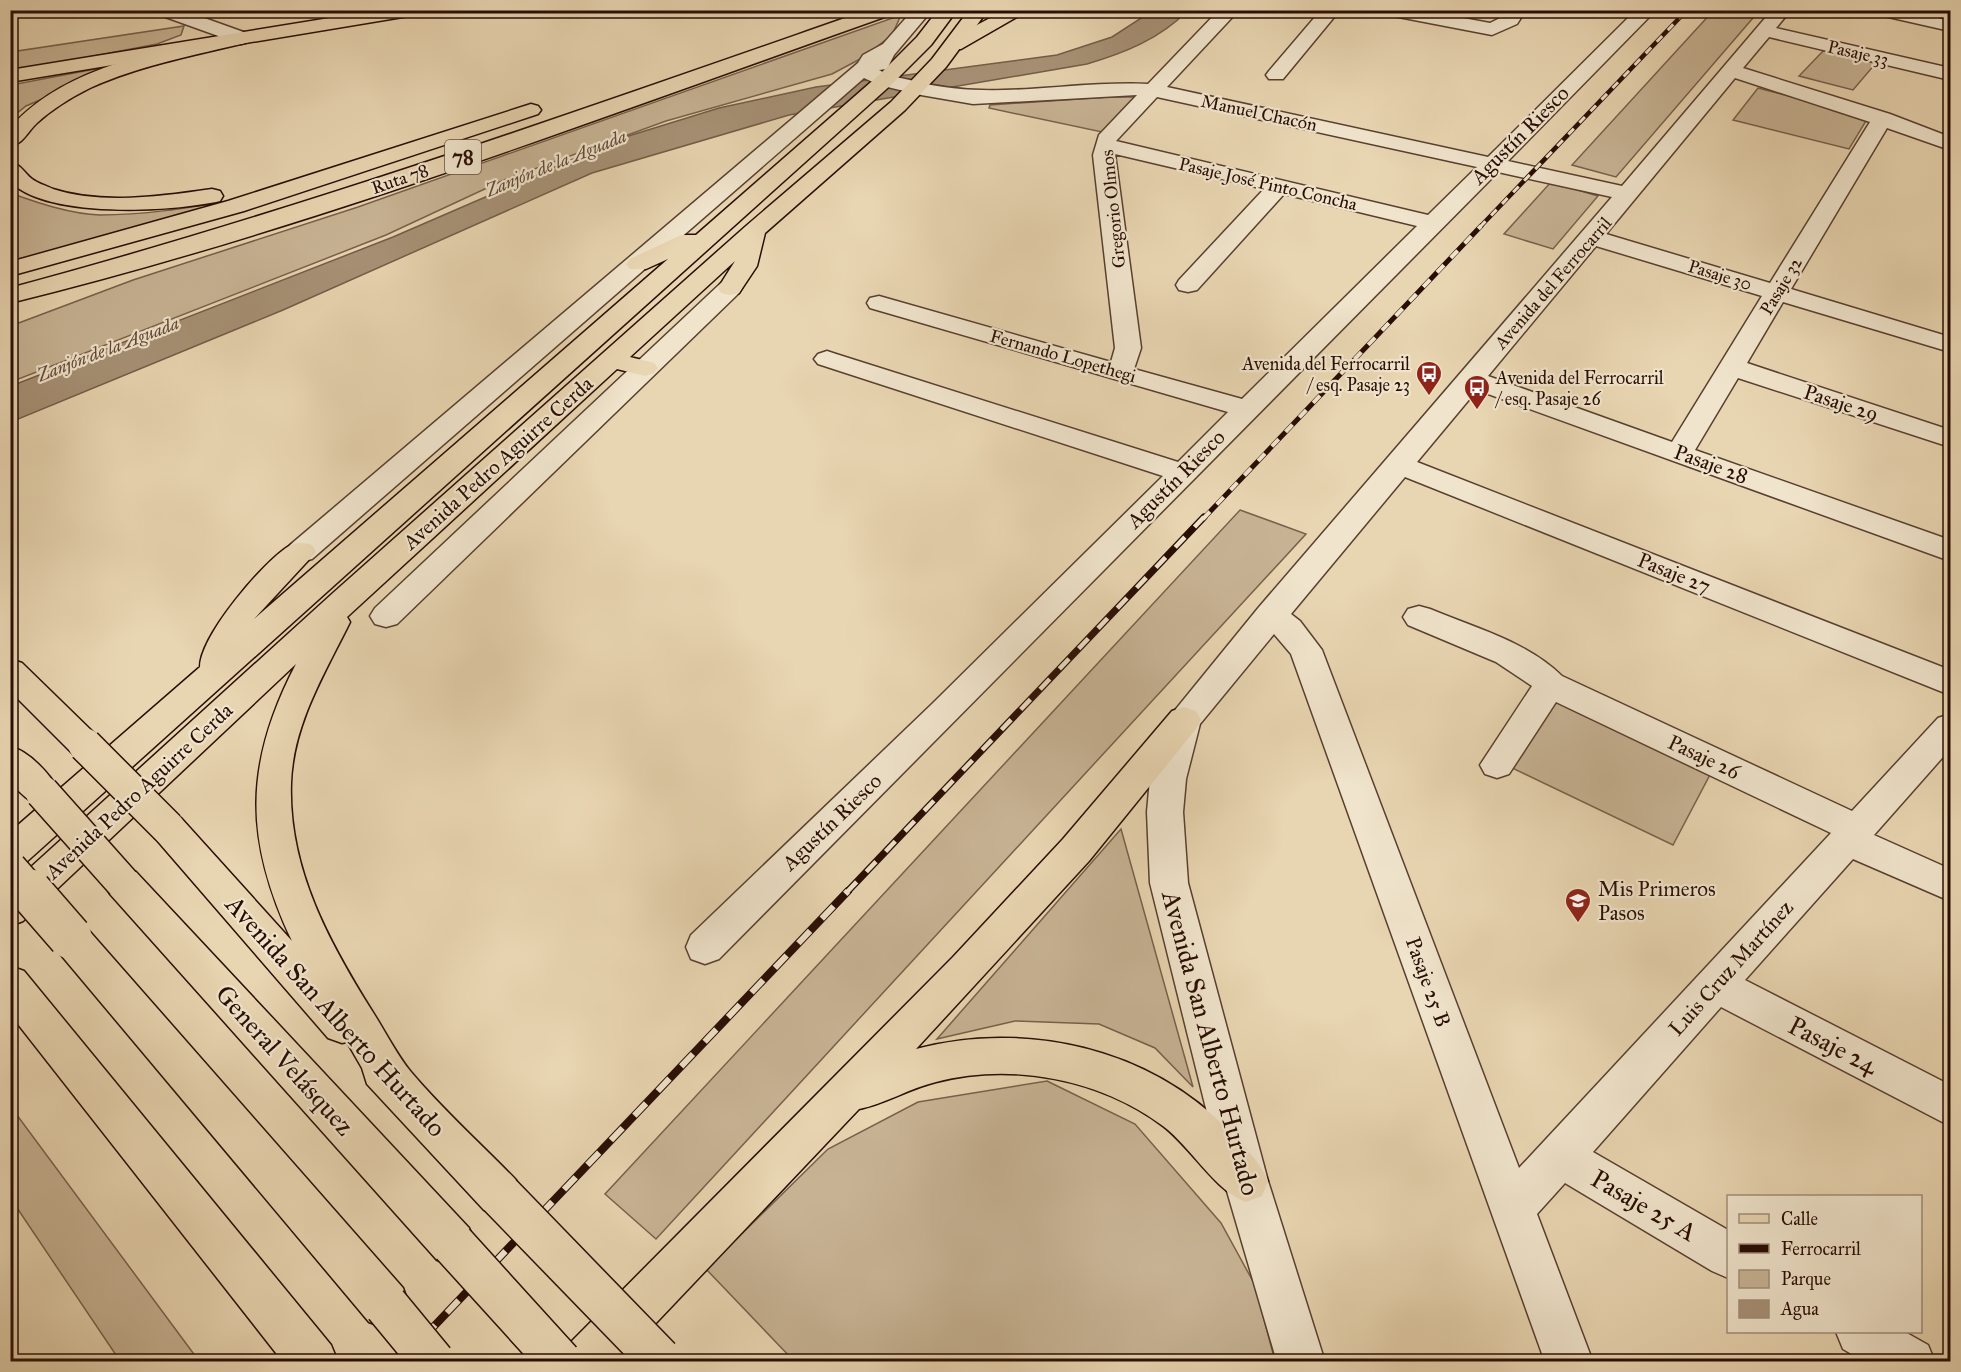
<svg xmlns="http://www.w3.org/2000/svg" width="1961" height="1372" viewBox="0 0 1961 1372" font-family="'IM FELL Great Primer',serif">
<rect width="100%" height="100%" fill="#e8d5b1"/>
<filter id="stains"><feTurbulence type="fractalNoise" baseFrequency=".00333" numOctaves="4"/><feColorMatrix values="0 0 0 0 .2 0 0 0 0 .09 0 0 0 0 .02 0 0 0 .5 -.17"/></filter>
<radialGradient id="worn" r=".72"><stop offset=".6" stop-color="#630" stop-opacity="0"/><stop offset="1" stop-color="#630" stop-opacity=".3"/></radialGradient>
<!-- green -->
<path fill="#c7b394" stroke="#78604c" stroke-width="1.5" d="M1713 11H1759L1616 177 1572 165Z
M901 15 892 35 862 58 832 74 666 121 504 180 386 235 11 382V326L16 324 133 280 358 207Z
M184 26 181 35 157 44 11 72V52Z
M1824 50 1876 63 1853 90 1799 76Z
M127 63 26 106 11 118V85Z
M1758 88 1812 102 1866 121 1849 149 1733 120Z
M1109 97H1143L1102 132 989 108 990 105Z
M1551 182 1598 196 1553 249 1504 234Z
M10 193C39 203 70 214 100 215 144 215 187 208 229 201L11 262Z
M1240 510 1306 534 656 1239 605 1194Z
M1553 693 1714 767 1673 845 1506 765Z
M1121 829 1193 1087 1155 1048 1099 1024 1015 1021 937 1039Z
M1047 1081 1135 1124 1221 1223 1255 1285 1275 1361H794L706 1269 828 1149 918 1102Z
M10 1107H11L199 1361H120L11 1199Z"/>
<!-- water -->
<path fill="#a79176" stroke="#745c48" stroke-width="1.5" d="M1152 11H1187C1160 39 1124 53 1087 64L789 115 592 173 283 310 11 422V386L393 237 622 138 719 108 816 87 1057 55 1112 37Z"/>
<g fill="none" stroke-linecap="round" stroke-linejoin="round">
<defs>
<path id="minor" d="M154 10H182L249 34 251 38 242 44 235 42 157 14Z
M913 10H932L894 55 887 69 879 70C890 77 902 78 914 81 994 102 1068 80 1148 84L1219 10H1239L1167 87 1488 157 1636 10H1656L1508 161 1622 186 1772 10H1791L1776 28 1950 68V80L1769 37 1743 68 1890 114 1950 137V150L1887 128 1791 289 1950 337V352L1783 302 1747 363 1950 430V447L1738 378 1695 450 1950 540V561L1477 390 1417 462 1950 670V695L1405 477 1291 614 1300 621 1322 650 1519 1168 1831 833 1556 702 1509 774 1497 778 1485 774 1480 765 1532 686 1496 662 1408 625 1403 617 1408 609 1419 606 1430 609C1475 628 1526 641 1562 676L1852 811 1938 718 1950 714V749L1874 835 1950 869V901L1853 859 1745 980 1950 1085V1126L1721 1007 1593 1152 1728 1230V1278L1712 1271 1565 1183 1537 1214 1593 1362H1545L1291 654 1274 634 1200 724 1186 779 1183 812 1188 883 1268 1181 1325 1362H1277L1224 1181 1150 883 1147 812 1150 779 1167 720 1259 607 1612 197 1498 172 719 959 705 964 691 959 686 947 691 935 932 704 1163 476 818 364 814 359 818 354 827 351 836 354 1178 462 1228 412 870 308 867 303 870 298 879 296 1111 362 1115 348 1093 155 1099 135 1137 95 973 104 921 95 879 85 864 78 312 559 301 562 290 559 286 552 290 545 858 63 863 55 883 44ZM1735 78 1870 122 1770 283 1606 234ZM1157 97 1477 167 1428 215 1116 141ZM1115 154 1264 189 1179 280 1176 285 1179 290 1188 292 1197 290 1284 194 1417 226 1242 399 1134 369 1141 348ZM1596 246 1762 296 1672 442 1488 376Z
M1321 10H1340L1283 79H1269L1266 75 1269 71Z
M1379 10H1420L1490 23 1504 16 1508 10H1526L1517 24 1492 35 1388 15Z
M1872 10H1907L1950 21V31L1875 14Z
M730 281 739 283 742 288 739 293 397 624 386 627 375 624 370 616 375 608 721 283Z
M1836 1332H1905L1928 1345 1935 1362H1865L1843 1349Z"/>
<path id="major" d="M379 10H424L415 15 10 82V70Z
M938 10H957L931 45 892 84 23 865 10 869V832L200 667C200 636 263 562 289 546 297 541 304 543 312 545L316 552 254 619 668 259 646 269H630L626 264 630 259 681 235H696L878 76 917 37Z
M969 10H988L946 67 905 110 765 233 757 266 739 293 730 295 721 293 718 288 735 261 630 357 654 363 658 368 654 373 645 376 617 369 347 617 350 622C325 673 293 724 291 783 288 869 330 944 374 1014 386 1033 397 1055 411 1072 443 1110 481 1144 516 1180L522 1195 516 1210 500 1217 484 1210 367 1084 362 1068 347 1042 342 1043 328 1038 155 838 150 828 155 818 168 814 181 818 292 941C244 839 244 764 296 664L23 921 10 926V886L333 593 746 226 891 102 932 59Z
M10 659 22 663 97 736 102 745 97 754 85 758 73 754 10 691Z
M1184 707 1196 711 1201 720 1196 729 1089 861 916 1049C1024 1020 1151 1048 1229 1131 1244 1146 1259 1161 1268 1181L1262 1196 1246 1202C1214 1190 1192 1148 1163 1126 1100 1079 1012 1062 936 1082 910 1088 885 1104 859 1109L619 1362H561L568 1345 953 957 1063 839 1172 711Z
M10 966 24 971 331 1345 338 1362H283L10 1014Z"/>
<path id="highway" d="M868 10H896L893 14C602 117 311 229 10 303V288C301 210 584 109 868 10Z
M1005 10H1029L961 49H947L945 45 947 41Z
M242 32 251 38 249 42C196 55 140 65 90 88 72 97 52 109 37 123 28 131 23 144 10 147V128C66 64 164 51 242 32Z
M531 104 538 106 541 110 538 114 244 211 10 276V262L228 201Z
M10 162C21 164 24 173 32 179 37 183 47 186 53 189 102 205 163 196 212 189L220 191 223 196 220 201C173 212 45 219 10 181Z
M10 746C30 752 50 774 60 792L55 802C33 809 25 797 10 782Z
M123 868 136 872 469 1228 476 1244 469 1260 453 1267 437 1260 110 894 104 883 110 872Z
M70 921 84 925 403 1288 409 1305 403 1322 386 1328 369 1322 56 949 51 937 56 925Z"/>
</defs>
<!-- minor casing -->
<use href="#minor" stroke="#583f2f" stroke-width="3"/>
<!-- major casing -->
<use href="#major" stroke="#280d04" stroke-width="3"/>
<!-- highway casing -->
<use href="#highway" stroke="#280d04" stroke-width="3"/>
<!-- minor -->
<use href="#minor" fill="#f0e4cc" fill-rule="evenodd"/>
<!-- major -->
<use href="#major" fill="#e8d5b1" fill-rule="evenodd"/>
<!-- highway -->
<use href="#highway" fill="#e8d5b1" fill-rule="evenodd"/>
<defs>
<path id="rail-far3" d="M1480 227 1687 10"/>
<path id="rail-far2" d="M1203 519 1481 226"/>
<path id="rail-far1" d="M847 892 1204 517"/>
<path id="rail" d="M400 1362 848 891"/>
</defs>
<!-- rail-far3 casing -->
<use href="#rail-far3" stroke="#280d04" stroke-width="4.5"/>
<!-- rail-far2 casing -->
<use href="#rail-far2" stroke="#280d04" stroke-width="5"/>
<!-- rail-far1 casing -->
<use href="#rail-far1" stroke="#280d04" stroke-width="7"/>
<!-- rail casing -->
<use href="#rail" stroke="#280d04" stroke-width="8"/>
<!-- rail-far3 -->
<use href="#rail-far3" stroke="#f0e4cc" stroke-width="3" stroke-dasharray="8" stroke-linecap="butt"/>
<!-- rail-far2 -->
<use href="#rail-far2" stroke="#f0e4cc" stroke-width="4" stroke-dasharray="10" stroke-linecap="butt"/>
<!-- rail-far1 -->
<use href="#rail-far1" stroke="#f0e4cc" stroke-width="4.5" stroke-dasharray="14" stroke-linecap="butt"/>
<!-- rail -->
<use href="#rail" stroke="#f0e4cc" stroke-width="6" stroke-dasharray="17" stroke-linecap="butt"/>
<defs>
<path id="major-bridge-far1" d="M85 745 168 828"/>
<path id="major-bridge" d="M500 1195 659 1359"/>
<path id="highway-bridge-far1" d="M42 792 123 883
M10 868 31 892"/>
<path id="highway-bridge" d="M30 891 70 937
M453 1244 560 1362
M386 1305 433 1362"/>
</defs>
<!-- major-bridge-far1 casing -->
<use href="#major-bridge-far1" stroke="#280d04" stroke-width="36" stroke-linecap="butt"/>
<!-- major-bridge casing -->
<use href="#major-bridge" stroke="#280d04" stroke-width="46" stroke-linecap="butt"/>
<!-- highway-bridge-far1 casing -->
<use href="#highway-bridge-far1" stroke="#280d04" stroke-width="36" stroke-linecap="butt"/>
<!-- highway-bridge casing -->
<use href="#highway-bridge" stroke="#280d04" stroke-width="46" stroke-linecap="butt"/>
<!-- major-bridge-far1 -->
<use href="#major-bridge-far1" stroke="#e8d5b1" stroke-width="33"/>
<!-- major-bridge -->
<use href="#major-bridge" stroke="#e8d5b1" stroke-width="43"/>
<!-- highway-bridge-far1 -->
<use href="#highway-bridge-far1" stroke="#e8d5b1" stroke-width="33"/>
<!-- highway-bridge -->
<use href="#highway-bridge" stroke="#e8d5b1" stroke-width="43"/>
</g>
<!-- icons -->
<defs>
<symbol id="bus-pin" viewBox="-11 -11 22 30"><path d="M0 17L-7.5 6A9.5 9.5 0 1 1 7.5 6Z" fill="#8f2418" stroke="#f0e4cc"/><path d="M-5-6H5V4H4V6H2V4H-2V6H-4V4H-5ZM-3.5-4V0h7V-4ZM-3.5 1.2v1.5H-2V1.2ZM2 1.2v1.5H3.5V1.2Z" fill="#fff"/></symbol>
<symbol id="school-pin" viewBox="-11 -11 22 30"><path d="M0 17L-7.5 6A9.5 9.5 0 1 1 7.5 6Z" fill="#8f2418" stroke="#f0e4cc"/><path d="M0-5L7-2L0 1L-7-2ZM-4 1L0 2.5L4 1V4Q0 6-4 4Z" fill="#fff"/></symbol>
</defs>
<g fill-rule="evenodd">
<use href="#bus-pin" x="1414" y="359" width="30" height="40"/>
<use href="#bus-pin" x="1462" y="373" width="30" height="40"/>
<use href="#school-pin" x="1563" y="886" width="30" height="40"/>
</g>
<g text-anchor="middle" stroke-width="4.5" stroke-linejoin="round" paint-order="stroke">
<!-- far-street labels -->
<g font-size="18" fill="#280d04" stroke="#f0e4cc">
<text transform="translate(1858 53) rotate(13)" y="6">Pasaje 33</text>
<text transform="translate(1259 113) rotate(12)" y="6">Manuel Chacón</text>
<text transform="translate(400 179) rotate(-19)" y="6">Ruta 78</text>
<text transform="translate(1268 184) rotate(13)" y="6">Pasaje José Pinto Concha</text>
<text transform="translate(1113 209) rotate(-96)" y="6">Gregorio Olmos</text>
<text transform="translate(1720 275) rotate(17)" y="6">Pasaje 30</text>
<text transform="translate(1553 283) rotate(-49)" y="6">Avenida del Ferrocarril</text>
<text transform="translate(1781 286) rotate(-59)" y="6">Pasaje 32</text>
<text transform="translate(1063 356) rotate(16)" y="6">Fernando Lopethegi</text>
</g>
<!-- far-water labels -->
<g font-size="18" font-style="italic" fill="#614837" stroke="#f0e4cc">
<text transform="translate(556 163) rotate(-22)" y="6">Zanjón de la Aguada</text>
<text transform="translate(108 349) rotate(-21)" y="6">Zanjón de la Aguada</text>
</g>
<!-- far-poi labels -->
<g font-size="18" fill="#280d04" stroke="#f0e4cc" text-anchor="end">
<text x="1410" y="370">Avenida del Ferrocarril<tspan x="1410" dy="21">/ esq. Pasaje 23</tspan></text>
<text x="1496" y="384" text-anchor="start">Avenida del Ferrocarril<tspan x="1496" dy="21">/ esq. Pasaje 26</tspan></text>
</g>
<!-- shield labels -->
<rect fill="#f0e4cc" stroke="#644e40" stroke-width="1.5" x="445" y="140" width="36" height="34" rx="4.5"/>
<g font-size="20" font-weight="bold" fill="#280d04">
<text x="463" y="164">78</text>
</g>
<!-- street labels -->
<g font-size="21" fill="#280d04" stroke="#f0e4cc">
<text transform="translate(1520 135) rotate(-45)" y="7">Agustín Riesco</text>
<text transform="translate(1841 403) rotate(18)" y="7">Pasaje 29</text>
<text transform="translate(498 463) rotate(-42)" y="7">Avenida Pedro Aguirre Cerda</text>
<text transform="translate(1711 464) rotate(20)" y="7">Pasaje 28</text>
<text transform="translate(1176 479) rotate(-45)" y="7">Agustín Riesco</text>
<text transform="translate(1674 573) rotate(22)" y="7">Pasaje 27</text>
<text transform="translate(1704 757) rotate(25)" y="7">Pasaje 26</text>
<text transform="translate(139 791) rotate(-43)" y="7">Avenida Pedro Aguirre Cerda</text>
<text transform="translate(832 822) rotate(-44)" y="7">Agustín Riesco</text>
<text transform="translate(1731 968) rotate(-48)" y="7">Luis Cruz Martínez</text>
<text transform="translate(1428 982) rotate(70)" y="7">Pasaje 25 B</text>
</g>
<!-- poi labels -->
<g font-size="21" fill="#280d04" stroke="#f0e4cc" text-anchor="start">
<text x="1598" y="896">Mis Primeros<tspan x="1598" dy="24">Pasos</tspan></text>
</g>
<!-- near-street labels -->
<g font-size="26" fill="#280d04" stroke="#f0e4cc">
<text transform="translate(336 1016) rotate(48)" y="9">Avenida San Alberto Hurtado</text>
<text transform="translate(1211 1043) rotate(75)" y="9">Avenida San Alberto Hurtado</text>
<text transform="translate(1833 1045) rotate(27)" y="9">Pasaje 24</text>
<text transform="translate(285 1060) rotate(48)" y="9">General Velásquez</text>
<text transform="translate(1644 1205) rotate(30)" y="9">Pasaje 25 A</text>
</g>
</g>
<!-- margin -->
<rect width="1961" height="1372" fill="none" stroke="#e8d5b1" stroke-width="36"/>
<rect x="12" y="12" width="1937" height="1348" fill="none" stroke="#280d04" stroke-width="3"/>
<rect x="18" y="18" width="1925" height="1336" fill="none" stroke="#280d04" stroke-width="1.5"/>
<!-- legend -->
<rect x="1727" y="1195" width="195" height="138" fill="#f0e4cc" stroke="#a08e7c" stroke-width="1.5"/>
<rect x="1739" y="1214" width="30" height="9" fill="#e8d5b1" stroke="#a08e7c" stroke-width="1.5"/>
<text x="1781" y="1225" font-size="18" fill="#280d04">Calle</text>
<rect x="1739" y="1244" width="30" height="9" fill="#280d04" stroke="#a08e7c" stroke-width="1.5"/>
<text x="1781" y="1255" font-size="18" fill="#280d04">Ferrocarril</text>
<rect x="1739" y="1270" width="30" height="18" fill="#c7b394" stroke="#a08e7c" stroke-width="1.5"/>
<text x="1781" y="1285" font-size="18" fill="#280d04">Parque</text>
<rect x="1739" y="1300" width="30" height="18" fill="#a79176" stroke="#a08e7c" stroke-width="1.5"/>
<text x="1781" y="1315" font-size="18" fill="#280d04">Agua</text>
<rect width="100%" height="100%" filter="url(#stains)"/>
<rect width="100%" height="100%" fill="url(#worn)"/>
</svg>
